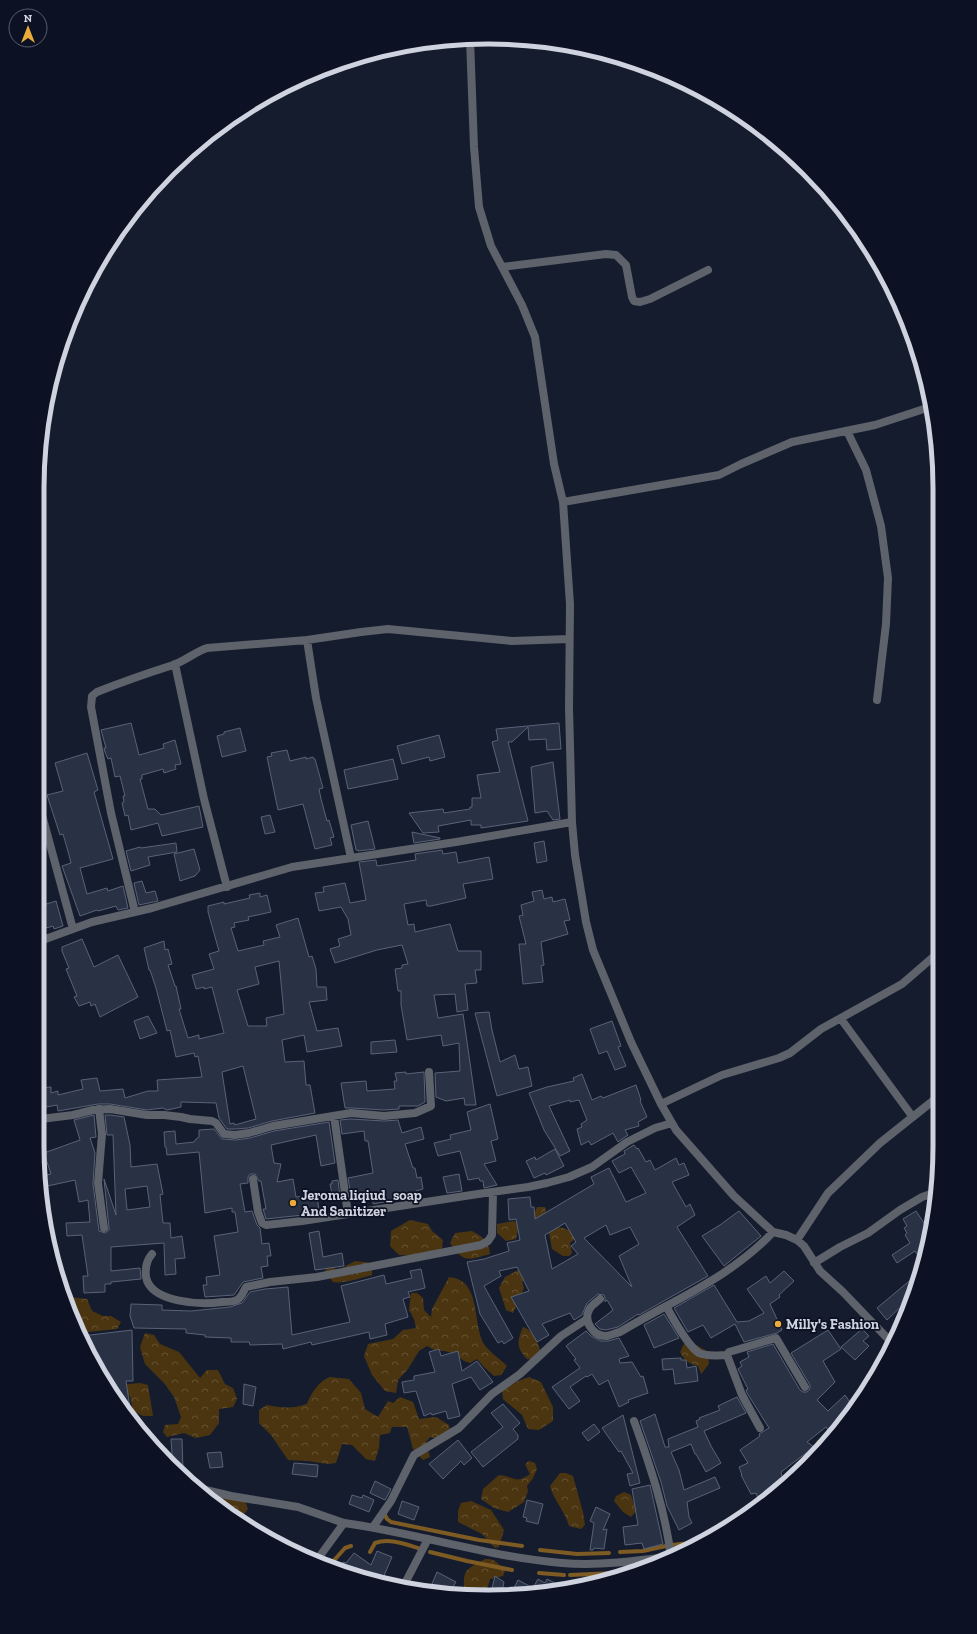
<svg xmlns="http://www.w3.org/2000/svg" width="977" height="1634" viewBox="0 0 977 1634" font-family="'Zilla Slab',serif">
<defs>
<pattern id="forest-crowns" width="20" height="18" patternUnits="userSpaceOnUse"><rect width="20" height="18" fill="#4b3510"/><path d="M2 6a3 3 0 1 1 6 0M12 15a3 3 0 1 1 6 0" fill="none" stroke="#645132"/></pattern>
</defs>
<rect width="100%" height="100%" fill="#151c2d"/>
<!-- forest -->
<path fill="url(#forest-crowns)" d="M537 1207H545L549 1225 518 1230 516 1239 506 1241 497 1233V1224L514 1221 518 1224 533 1217Z
M410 1220 428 1224 432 1231 443 1240 442 1248 432 1257 399 1255 390 1246 391 1231Z
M553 1227 564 1228 576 1234V1238L570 1243 572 1253 569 1256H563L552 1249 549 1233Z
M472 1231C483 1237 489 1241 490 1254 467 1260 465 1264 450 1243L455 1233Z
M355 1261 372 1263V1275C361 1278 343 1284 333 1282L325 1271 328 1267H333L337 1271Z
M528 1265 538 1270 522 1282 524 1288 513 1313 506 1310 499 1288 505 1277Z
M449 1277C482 1280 472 1323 484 1344 488 1351 501 1360 507 1366L501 1375 494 1376 484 1367 477 1359 470 1363 464 1361 455 1354 445 1351H436L427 1346 419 1351 408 1369 398 1380 396 1393 385 1391 372 1375 364 1356 368 1344 393 1339 403 1330 416 1328 414 1319 409 1310 411 1293H417L423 1298 424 1310 431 1317 432 1309Z
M61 1291 70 1297 87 1299 92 1311 103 1316H111L121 1322 117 1329 79 1333Z
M523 1327C534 1330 540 1347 542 1357L538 1360 527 1359C516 1348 517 1341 523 1327Z
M145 1333 154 1335 160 1344 179 1352 200 1378 207 1370H218L225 1384 233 1388 237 1399 233 1407 219 1409V1423L210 1435 196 1438 184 1433 167 1437 163 1432 165 1425 178 1424 181 1417 174 1397 164 1383 145 1364 140 1347Z
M685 1342 696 1345 707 1351 709 1364 701 1374 698 1366C690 1364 684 1361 680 1352Z
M330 1377 349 1379 361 1393 365 1409 378 1417 388 1401 393 1403 400 1397 413 1402 419 1419 436 1417 449 1425 451 1438 445 1441 430 1437 426 1442 430 1457 423 1460 413 1449 407 1427H392L390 1433 380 1435 379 1448 375 1461 366 1459 352 1445 342 1444 336 1463 328 1464 308 1461 288 1460 271 1435 259 1423V1410L267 1405C281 1408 292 1409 307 1404 311 1393 319 1381 330 1377Z
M529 1377 541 1382 553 1407V1421L539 1430 528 1429 522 1415 503 1399 502 1391 518 1381Z
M140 1383 148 1385 153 1416H143L133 1411 130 1396 119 1393 118 1385Z
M817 1440H823L824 1445 814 1451 815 1456 808 1465 791 1480 787 1472 798 1467 806 1452 815 1445Z
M529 1461 535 1463 537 1469 533 1478 527 1486 528 1491 524 1502 508 1512 494 1508 481 1499 483 1489 499 1475C514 1476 515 1485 530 1474L525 1464Z
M560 1473H566L573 1476 583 1512 585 1525 581 1529 569 1526C565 1511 554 1501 550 1486Z
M624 1492 631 1495 636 1511 631 1517 623 1512 614 1501 616 1496Z
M223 1496 245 1501 248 1509 242 1517 232 1516 220 1507 219 1498Z
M471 1501 491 1510 504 1530 499 1547 495 1548 482 1534 458 1522V1511L461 1503Z
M485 1559C495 1558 499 1564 505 1571L503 1576 490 1579 485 1597 464 1595C464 1569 462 1572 485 1559Z"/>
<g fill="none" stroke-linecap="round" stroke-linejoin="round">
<!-- stream -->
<path stroke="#7d5b23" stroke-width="4" d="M385 1515 387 1519 391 1522 479 1540 522 1546
M672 1545 699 1542
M540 1550 577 1554 609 1553
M370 1552 375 1543C389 1538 405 1544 418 1548
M430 1552 467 1561 512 1570
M620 1552 643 1551 666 1546
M329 1566 345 1548 351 1546
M539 1573 564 1575
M570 1575 636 1572"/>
</g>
<!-- building -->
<path fill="#293144" stroke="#596277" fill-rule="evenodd" d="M131 723 139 755 164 748 163 744 175 740 181 764 175 765 176 769 164 773 163 769 142 775V779H140L148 809H155L161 815 199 806 203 827 162 836 158 823 131 830 128 815 125 816 122 803 124 802 123 796H125L120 776 115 777 111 758 108 759 105 752 104 748H106L101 730Z
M559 723 561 749 547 750 546 739 529 740 528 727 512 742H508L528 821 481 828V825H471V820L438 826 439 832 423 833 409 813 443 809 444 813 470 809V807H472V798H481L477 775 500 772 492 742 498 740 496 729Z
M240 728 246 751 222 757 217 736 224 734V732Z
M439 735 445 757 430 761 429 757 402 764 397 746Z
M287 750 290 761 306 757V759L313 757 314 759H315L323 788 319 789 321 799 327 821 329 820 334 837 330 838 332 845 315 849 303 804 278 810 267 757 272 756 271 753Z
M87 753 98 790 94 792 113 859 80 868 87 894 107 888 108 891 123 886 128 908 118 910 116 906 98 911 97 910 80 916 62 866 71 863 69 855 63 834 60 835 47 795 63 791 55 763Z
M393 759 398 779 348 789 344 770Z
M553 762 560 819 553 820 547 811 535 813 531 767Z
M270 815 275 832 265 834 261 817Z
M368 821 375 849 358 851V850H356L351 825Z
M412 832 440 838V839L414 843Z
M544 841 547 861 537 863 534 843Z
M176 843 177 852 148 857 150 865 131 871 126 851 140 847 141 848Z
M194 849 200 870 195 876 180 881 174 854Z
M442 850 443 854 456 852 458 863 489 857 493 879 463 884 466 898 431 906H427L426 900 404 904 408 925 414 924 415 932 450 924 458 951H481V970H475L477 983 465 984 468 1010 457 1012 455 994 434 995 438 1018 463 1014 476 1105H465L464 1098 446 1101 436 1097 435 1073 460 1071 459 1043 443 1046 441 1035 407 1040 401 1005V991H398L395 969 402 968V965L408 964 402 945 377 950 335 963 330 949 340 946 338 939 351 935 348 919 341 907 319 911 315 893 324 892 323 887 345 883 350 903 366 900 359 862 376 860 377 866 416 860 415 854Z
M142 881 146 893 155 891 158 901 139 905 134 883Z
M542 890 544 899 552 897 553 902 565 899 570 920 564 921 568 934 541 942 544 965 541 966 543 982 523 984 519 944H526L519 916 523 915 521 905 534 901 532 892Z
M260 893V897L267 895 271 912 248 917 249 920 234 923 235 927 231 928 238 951 264 945 263 941 280 937 276 925 298 918 309 957 312 956 316 969 317 987H326L327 1000 309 1002 317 1031 338 1028 342 1046 307 1052 304 1035 282 1040 285 1062 304 1061 306 1085H310L315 1113 272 1121 248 1128 235 1129H227L219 1118 216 1103 181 1102V1107L167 1110 163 1108 147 1110 110 1104H98L58 1111 57 1105 41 1108 40 1088 51 1087V1093L58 1091V1095L83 1089 81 1080 97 1078 100 1091 123 1089 125 1098 148 1091H158L157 1080 202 1077 198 1056 195 1057 194 1053 176 1057 170 1030 167 1031 156 988 150 970H149L144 948 164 941 165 950 168 949 172 964 168 965 175 986H176L181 1009H179L188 1038 199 1035V1039L224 1033 212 987 204 989V987L196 989 192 975 214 969 209 954 219 951 208 912V906L224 902V904L250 898 249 895ZM279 961 284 1014 266 1018 267 1026H248L237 990 259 984 255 967ZM243 1066 256 1119 235 1125 234 1123 230 1124 222 1072Z
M56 901 63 926 54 929 53 926 46 928 44 924 40 925V906Z
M82 939 94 967 118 955 138 997 100 1017 95 1004 91 1006 90 1002 79 1006 74 997 77 996 66 969 69 968 62 951V947Z
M489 1012 492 1030 500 1062 515 1055 519 1069 528 1067 532 1086 497 1096 475 1013Z
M148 1016 157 1033 140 1039 134 1021Z
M612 1021 621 1046 618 1047 626 1066 615 1070 607 1051 599 1054 590 1029Z
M395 1040 397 1052 371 1054V1042Z
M406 1072V1074L424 1072 425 1102 418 1106H399V1109L384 1110 352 1108H345L341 1083 366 1081 367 1091 395 1089 394 1081H397L395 1073Z
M582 1074 592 1100 601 1096 603 1098 636 1085 641 1100 640 1101 647 1117 638 1122 639 1126 625 1130 628 1135 618 1142 613 1133 591 1145 589 1141 581 1145 577 1129 582 1127 581 1124 587 1120 579 1100 570 1102V1100L549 1106 570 1151 560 1156 544 1130 529 1093 547 1087 574 1081 573 1078Z
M490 1104 498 1139 491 1141 496 1161 484 1164 497 1185 484 1188 483 1181H480L479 1178 468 1180 460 1151 438 1156 434 1143 451 1139 450 1135 471 1130 467 1112Z
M94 1115 96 1137 90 1138 95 1153 93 1184 99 1231 105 1233 109 1230V1228L104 1179 116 1215 113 1135H107L105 1115H110L124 1117 130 1145 131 1167 157 1164 163 1194 160 1195 163 1223H170L171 1238 182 1236 185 1258 175 1259 176 1274 165 1275 164 1243 111 1247V1271L140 1268 141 1279 111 1282V1284H105V1292L84 1293 83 1276H88L82 1235 67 1236 66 1223 90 1222 88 1200 79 1202 75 1180 43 1187 41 1176 51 1174 44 1153 80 1140 74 1120ZM147 1186 150 1207 127 1210 125 1189Z
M351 1119 384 1121 398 1120 402 1133 421 1127 424 1139 405 1144 413 1168H415L417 1178 421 1177 423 1189 416 1191 417 1196 373 1204V1198L357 1200 356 1194 351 1196 348 1178 373 1173 368 1141H365L364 1131 342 1134 340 1120Z
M329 1122 335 1163 321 1166 316 1135 271 1145 274 1163 281 1164 277 1182 293 1179 296 1197 317 1195 319 1211 310 1212 311 1214 303 1215 266 1219 263 1209H266L261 1181H259L255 1174H250L248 1177V1183L240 1184 245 1212 252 1211 257 1225 260 1228 262 1244 269 1243 271 1256H267L268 1266 261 1267 263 1278 243 1282 234 1295 205 1297 203 1285H207L206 1277 220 1275 214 1236 238 1232 235 1212H232V1208L205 1213 199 1152 167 1155 166 1147H165L164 1132 175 1131 176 1144 194 1142 196 1139 199 1137V1130L214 1129 222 1139 236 1140 250 1138 274 1131Z
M634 1145 637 1149 638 1148 646 1162 650 1160 655 1170 676 1158 679 1165 684 1163 689 1175 672 1182 686 1207 690 1204 695 1215 677 1227 708 1276 639 1315 638 1314 618 1327 606 1330 600 1329 595 1324 613 1310 607 1300 605 1302V1298L604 1295 598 1294 587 1303 582 1315 574 1320 570 1313 542 1324 549 1335 537 1342 511 1297 529 1291 517 1267 499 1271 501 1276 484 1286 513 1338 504 1344 502 1341 498 1343 480 1314 467 1262 484 1259 509 1251 507 1243 520 1240 516 1219 509 1220 508 1199 530 1197 531 1207H534L535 1219 594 1184 591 1177 609 1168 626 1202 646 1193 631 1167 619 1173 612 1161 625 1154 624 1151ZM565 1223 576 1242 571 1246 578 1254 552 1269 545 1235ZM606 1225 610 1235 630 1227 639 1244 619 1256 632 1287 584 1238Z
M555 1149 564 1166 546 1175 545 1173 534 1178 526 1161 535 1157 536 1160Z
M459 1174 462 1191 447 1193 443 1177Z
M338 1180 340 1198 333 1199 330 1184H332V1181Z
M739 1211 761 1236 724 1266 702 1236 720 1225Z
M916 1211 928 1229 922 1261 915 1251 897 1263 892 1255 910 1243 905 1235 907 1233 904 1228 907 1226 903 1219Z
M319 1231 323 1257 342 1253 344 1266 315 1270 309 1233Z
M421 1269 425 1288 408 1292 410 1297 403 1299 408 1317 385 1324 387 1335 370 1339 369 1332 312 1345 311 1342 283 1349 282 1344 250 1345 249 1342H231V1338L205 1337V1335L186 1333V1329L134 1328 130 1316 131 1304 162 1305V1310L191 1311 230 1307 242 1303 250 1292 265 1289 288 1287 292 1335 350 1322 341 1286 384 1275 386 1284 412 1278 410 1271Z
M784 1271 794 1281 779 1295 780 1297 770 1304 782 1330 777 1333 744 1342 735 1324 711 1338 703 1325 688 1332 674 1308 714 1285 737 1322 749 1321 764 1313 747 1289 766 1276 770 1283Z
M920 1272 916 1291 909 1305 906 1302 887 1320 877 1308Z
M664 1314 679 1338 654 1348 644 1325Z
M862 1329 869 1336 863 1341 869 1346 855 1360 841 1347Z
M132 1330 133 1381H126L132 1422 84 1345 82 1336Z
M828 1330 841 1349 823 1361 835 1382 817 1400 828 1411 845 1395 854 1408 840 1418 843 1422 832 1436 826 1427 807 1442 814 1447 781 1472 784 1485 761 1505 756 1493 751 1494 741 1475H742L739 1467 748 1463 740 1450 760 1436 759 1434 769 1428 747 1393 746 1390 748 1389 738 1369 742 1366 740 1362 749 1357 747 1352 773 1344 800 1390 803 1392H807L810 1389V1385L791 1353Z
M586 1331 591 1336 601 1341H608L619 1338 629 1356 619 1359 620 1363 632 1362 641 1377 643 1376 648 1393 628 1400 629 1402 619 1407 608 1380 599 1385 592 1374 587 1377 586 1376 570 1387 580 1401 569 1409 552 1387 580 1368 574 1360 576 1359 566 1346Z
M439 1349 441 1356 458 1351 462 1371 477 1361 493 1382 480 1390 471 1377 452 1384 460 1416 448 1419 446 1411 432 1415 431 1413 424 1416 416 1391 404 1393 402 1382 414 1380V1376L435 1372 429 1352Z
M681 1358V1360H686L687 1368 696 1366 698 1381 675 1384 673 1369 663 1370 662 1359Z
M244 1384 256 1387 253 1406 243 1404Z
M737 1397 746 1413 704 1431 711 1446 721 1463 706 1472 696 1454H695L691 1444 671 1452 679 1470 684 1490 715 1477 720 1488 687 1502 689 1517 692 1523 679 1530 667 1506 661 1482 640 1421 655 1414 665 1447H669L668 1439 698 1427 696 1421 700 1419 699 1418 720 1410 718 1406Z
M503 1404 520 1423 513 1429 518 1435V1439L483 1467 471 1452 503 1427 491 1413Z
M623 1415 640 1483 630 1486 627 1474 633 1473 621 1451 619 1452 602 1428Z
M594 1424 600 1432 588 1441 582 1433Z
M171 1439H182L183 1470 176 1471 173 1468Z
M458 1440 472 1458 464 1465 461 1461 443 1479 429 1464Z
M221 1452 223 1467 210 1468 207 1453Z
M294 1463 318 1465 317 1477 292 1474Z
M375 1481 391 1489 385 1500 370 1493Z
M650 1485 663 1544 644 1549 642 1543 625 1545 623 1527 638 1525 632 1489Z
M352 1495 362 1498 363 1495 374 1500 369 1512 349 1504Z
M527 1500 543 1504 538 1524 526 1521 527 1518 523 1517Z
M402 1501 419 1507 414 1520 398 1514Z
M596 1507 610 1514 603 1530 607 1529 604 1549 594 1548 593 1550H590L594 1523 590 1521Z
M377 1551 392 1557 383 1578 373 1575 370 1580 340 1571 343 1562 346 1563 354 1553 371 1565Z
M437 1572 456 1582 449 1593 429 1591Z
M495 1576 504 1582 501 1596 490 1597Z
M538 1579 545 1583 547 1579 567 1589 548 1593 510 1596 518 1580 533 1588Z"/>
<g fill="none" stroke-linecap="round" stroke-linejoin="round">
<!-- minor -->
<path stroke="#5d626b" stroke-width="8" d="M470 39 474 147 479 207 491 246 522 305 535 337 554 464 563 502 570 604 569 708 572 822 575 855 586 922 593 950 631 1042 661 1104 676 1130 734 1196 773 1232 786 1235 797 1240 804 1246 820 1271 843 1292 891 1342
M502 267 606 254 616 255 626 265 632 297 634 301 640 302 650 299 708 270
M847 431 866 470 881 526 888 578 886 624 877 700
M563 502 719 475 741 464 792 442 875 425 930 407
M307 640 316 698 351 858
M175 664 204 799 227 887
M39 804 73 929
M135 912 111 813 91 707 92 696 97 692C122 682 148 673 173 665 185 661 195 652 207 648L307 640 361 632 388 629 512 641 569 639
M40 941 92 922 152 908 292 867 456 842 572 822
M841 1019 912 1116
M661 1104 722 1075 779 1058 790 1053 821 1029 902 984 939 952
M99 1109 102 1134 98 1183 104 1228
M334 1116 348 1214
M41 1119 73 1115 93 1110 110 1109 147 1115H164L181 1117 190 1119 212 1121 216 1123 224 1134 235 1135 249 1133 273 1126 351 1113 384 1116 415 1113 431 1106 429 1072
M253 1179 258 1212 262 1223 266 1225 302 1221 478 1194 528 1187 547 1183 569 1177 592 1167 627 1142 655 1128 672 1123
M797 1240 828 1193 880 1143 939 1096
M152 1254C146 1261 145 1269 146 1277 151 1303 201 1305 222 1302 227 1302 233 1302 237 1300 242 1297 243 1292 246 1287L270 1282 317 1277 481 1245 488 1241 492 1235 493 1192
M814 1263 840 1247 868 1233 900 1210 922 1197 936 1192
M600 1299C597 1302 591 1305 589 1310 583 1322 594 1337 607 1336 611 1335 616 1333 620 1332 673 1300 730 1278 773 1232
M666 1306C672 1317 689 1347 699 1353 707 1357 719 1355 727 1355
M634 1421C650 1465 665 1510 671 1557
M760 1428 742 1395 727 1355 729 1352 776 1338 805 1387
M197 1488 231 1496 298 1507 344 1523
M373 1527 391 1501 414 1455 459 1428 492 1394 520 1374 561 1336 587 1319
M402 1589 428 1539"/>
<!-- tertiary -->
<path stroke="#5d626b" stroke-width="8" d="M317 1560 344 1523C417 1533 488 1557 562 1563 599 1566 637 1561 674 1556"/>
</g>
<!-- markers -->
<g fill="#ebaa39" stroke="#0c1223" stroke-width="1.5">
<circle cx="293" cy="1203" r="4"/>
<circle cx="778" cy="1324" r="4"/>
</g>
<g text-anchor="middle" stroke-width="3.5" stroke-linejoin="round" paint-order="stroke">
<!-- poi labels -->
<g font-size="14" font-weight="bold" fill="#ced3df" stroke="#0c1223" text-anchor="start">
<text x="301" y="1200">Jeroma liqiud_soap<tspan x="301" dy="16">And Sanitizer</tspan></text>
<text x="786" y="1329">Milly's Fashion</text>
</g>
</g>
<!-- crop -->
<path d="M0 0H977V1634H0ZM488 44H489A444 444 0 0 1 933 488V1146A444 444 0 0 1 489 1590H488A444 444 0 0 1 44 1146V488A444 444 0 0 1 488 44Z" fill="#0c1223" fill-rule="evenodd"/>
<path fill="none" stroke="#ced3df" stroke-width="5" d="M488 44H489A444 444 0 0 1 933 488V1146A444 444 0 0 1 489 1590H488A444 444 0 0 1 44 1146V488A444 444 0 0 1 488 44Z"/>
<!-- north arrow -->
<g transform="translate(28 28)"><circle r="19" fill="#0c1223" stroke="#5a5f6e"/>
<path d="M0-3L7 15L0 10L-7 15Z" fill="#ebaa39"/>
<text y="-6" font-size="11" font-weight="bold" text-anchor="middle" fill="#ced3df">N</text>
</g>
</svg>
